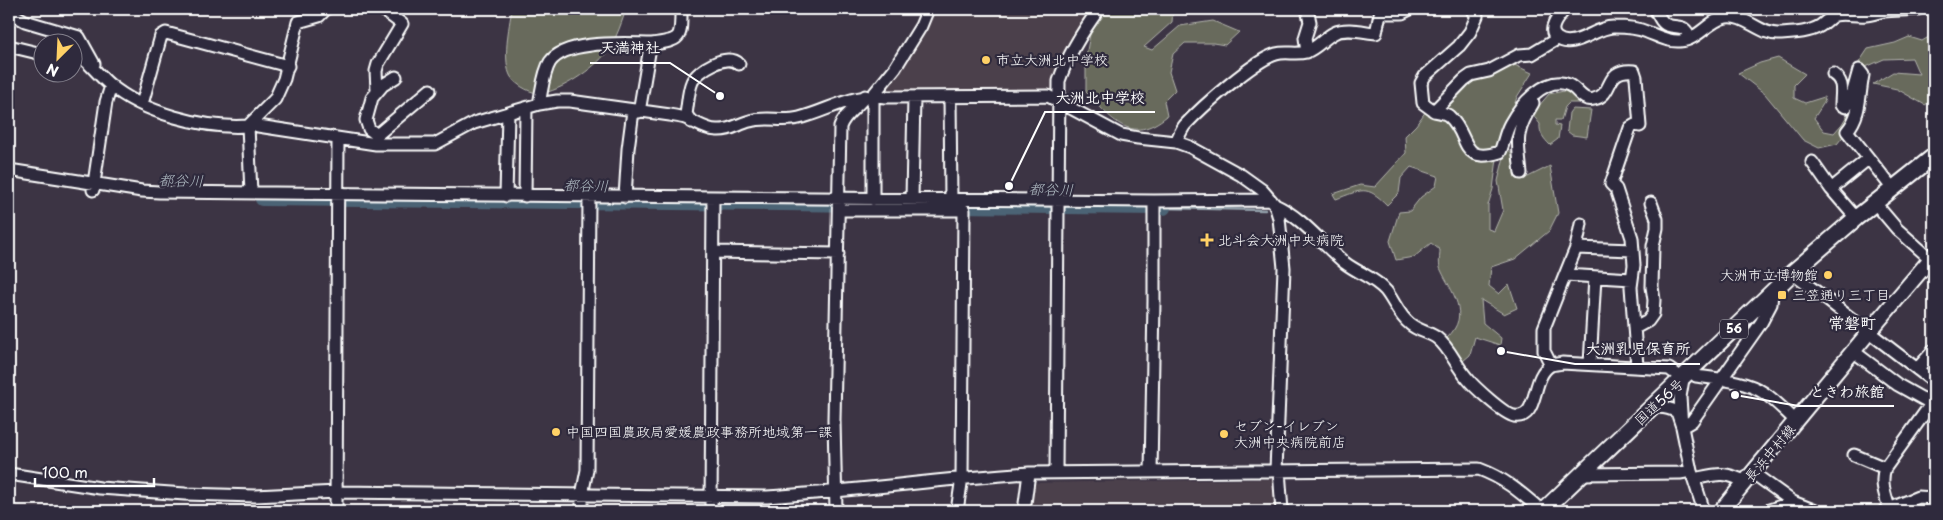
<svg xmlns="http://www.w3.org/2000/svg" width="1943" height="520" viewBox="0 0 1943 520" font-family="'Playpen Sans','Klee One',sans-serif">
<rect width="100%" height="100%" fill="#3c3444"/>
<filter id="ink" filterUnits="userSpaceOnUse"><feTurbulence type="fractalNoise" baseFrequency=".02" numOctaves="2"/><feDisplacementMap in="SourceGraphic" scale="10" xChannelSelector="R" yChannelSelector="G"/><feConvolveMatrix kernelMatrix="1 2 1 2 8 2 1 2 1" color-interpolation-filters="sRGB"/></filter>
<g filter="url(#ink)">
<!-- built -->
<path fill="#4c404c" d="M935 9H1095L1058 69 1052 94 888 91V87L915 50 928 28Z
M1275 479 1277 511H1029L1033 483Z"/>
<!-- green -->
<path fill="#676a5b" stroke="#b3b4ad" d="M512 9H626C622 22 617 36 610 48 598 66 566 88 544 93 533 95 517 86 511 77 502 62 509 26 512 9Z
M1107 9H1173L1172 22 1144 47 1152 50 1180 26 1213 21 1239 32 1225 45 1213 43H1185L1173 54 1169 72 1175 90 1164 101 1167 116C1130 146 1112 119 1086 92V56L1091 29Z
M1934 34V99L1925 105 1897 89 1873 84 1893 72 1919 74 1912 58 1884 59 1859 70 1856 67 1868 49 1895 43 1909 37 1922 41Z
M1778 58 1805 74 1794 85V98L1805 103 1824 97 1825 101 1814 118 1824 131 1834 133 1842 124 1852 107 1853 124 1837 144 1819 148 1803 140 1765 94 1738 73 1760 63Z
M1508 62 1532 73 1517 97 1498 151 1493 189 1488 205V229L1494 231 1503 210 1498 181 1506 149C1517 154 1516 164 1517 174L1528 177 1550 166 1558 213 1549 231 1515 259 1491 267 1489 286 1499 294 1509 284 1517 308 1504 314 1481 300 1483 323 1501 338 1500 345 1475 337 1470 355 1463 361 1451 346 1447 338C1472 314 1451 292 1441 270 1438 265 1440 256 1440 250L1431 243 1414 257 1396 260 1390 241 1399 212 1410 211 1421 197 1436 186 1438 176 1411 167 1401 178 1399 193 1387 205C1366 184 1362 190 1336 199L1333 194 1360 185 1375 187 1406 153 1405 136 1416 125 1426 111 1462 85Z
M1564 91 1569 93 1582 103H1569L1565 107 1561 120H1555V125L1560 126 1558 139 1550 145C1544 139 1539 133 1540 124L1532 114 1549 94Z
M1572 109 1591 110 1587 137 1572 135 1567 131 1569 113Z"/>
<g fill="none" stroke-linecap="round" stroke-linejoin="round">
<!-- stream -->
<path stroke="#94a2ac" stroke-width="2.5" d="M1164 208 1265 210"/>
<!-- river -->
<path stroke="#4c6475" stroke-width="14" d="M262 199 878 205
M950 206 1164 208"/>
<defs>
<path id="minor" d="M1472 9 1477 16 1470 32 1459 46 1425 76 1421 83 1423 103 1434 111 1464 80 1471 75 1489 71 1519 55 1532 54 1557 39
M1565 9C1559 16 1546 30 1557 38 1573 51 1597 26 1614 27 1624 27 1638 28 1647 32 1658 36 1668 42 1680 41 1698 40 1709 20 1726 17 1745 14 1760 35 1779 34 1793 33 1808 33 1820 26 1825 23 1830 17 1835 15 1845 13 1856 16 1866 15 1872 15 1878 12 1884 11 1895 10 1907 10 1918 9
M1655 9C1658 14 1661 23 1667 25 1679 29 1684 23 1690 38
M9 12 25 21 79 37 94 64
M1381 13H1402L1410 9
M9 46 42 54
M72 51C81 53 100 77 109 84 143 113 204 129 248 126L275 99 284 79 298 22 319 16 326 9
M1307 52 1305 38 1310 22 1307 9
M1833 74C1845 82 1841 92 1841 105L1846 107 1850 102 1859 70 1863 75C1859 95 1861 115 1847 131L1893 189
M377 90 376 71 378 64 402 24 382 9
M950 97 951 200
M142 104 161 36 166 33 288 66
M539 104C542 91 543 73 550 62 566 39 627 44 652 44
M1434 111C1439 112 1446 113 1449 116 1471 136 1459 165 1500 152 1504 143 1505 133 1510 124 1519 107 1546 74 1569 85 1578 89 1582 102 1594 99 1615 95 1603 68 1634 71L1636 77 1640 126 1635 125 1630 128 1611 184 1616 189 1632 238 1634 265 1631 287 1637 366
M639 112 649 53 652 44C682 40 681 39 681 9
M691 122 686 114C688 104 688 91 692 82 697 70 728 52 739 64
M252 123 258 126 376 144H435L474 123 539 104 557 101H570L670 115C675 116 681 117 685 118 696 122 705 130 717 130 730 131 738 124 750 121 766 116 782 122 799 118 828 111 855 92 886 97L1048 96 1121 135 1138 138 1176 142 1190 147 1241 175 1262 190 1275 205 1279 218 1284 268 1276 470
M248 126 251 193
M377 135 369 129 366 120 372 98 383 85 396 77
M1176 142C1179 136 1181 130 1185 125 1202 107 1253 61 1276 54 1286 51 1296 55 1306 52 1317 48 1324 38 1334 33 1346 27 1364 32 1376 33L1381 9
M376 144 377 135 430 90
M1812 162 1831 189 1856 218
M9 170 142 191 159 192 1154 201 1271 200
M1521 173C1517 140 1515 132 1533 103
M1831 189 1868 159
M93 190 106 102 111 86
M506 196 508 113
M525 196 526 108
M625 197 628 149 633 111
M873 199V95L895 68 921 26 928 9
M912 199 914 97
M1875 203 1897 229 1934 262
M1275 205C1303 218 1321 243 1345 263 1358 273 1375 278 1386 291 1394 301 1399 316 1410 324 1418 331 1429 332 1437 338 1450 348 1456 366 1467 378 1474 387 1504 414 1514 416 1540 420 1530 376 1551 365 1554 364 1559 364 1562 363L1669 369 1683 379 1680 397 1682 427 1692 421 1761 323 1771 304 1772 293
M839 210H964L962 477 957 511
M1576 248 1633 250
M713 252 838 254
M1792 273 1934 382
M1565 275 1576 248 1581 224
M1635 328 1648 321 1653 314 1654 300 1652 287 1653 246 1657 228V219L1651 203
M1853 351 1898 385 1932 404
M1590 364 1595 277
M1551 365 1544 351V328L1565 275 1632 279
M1918 368 1934 350
M1691 371 1696 376C1717 379 1745 380 1764 393 1775 400 1786 412 1796 421
M1652 408C1661 406 1668 407 1677 412L1682 427 1691 471 1704 511
M1854 455 1885 468
M1279 470 1282 511
M1056 472 1059 81C1068 54 1082 32 1099 9
M1151 472 1154 301V201
M1753 473 1793 502
M9 474 100 488 185 494 255 496 337 492 767 497C854 491 941 479 1029 473L1479 469C1506 479 1521 493 1542 511
M1581 474 1680 473 1691 471
M1694 479C1718 474 1723 471 1746 482
M1889 508C1885 494 1880 482 1885 468L1934 400
M336 511 338 139
M582 511V495L587 470 589 197
M711 511 713 198
M836 511 834 420 840 127C844 114 858 107 865 96
M1024 511 1029 473
M1766 511 1793 502 1816 511
M1884 511 1918 497 1934 498"/>
<path id="major" d="M1721 511 1869 332 1934 255"/>
<path id="highway" d="M1543 511 1792 273 1856 218 1934 156"/>
</defs>
<!-- minor casing -->
<use href="#minor" stroke="#fff" stroke-width="15"/>
<!-- major casing -->
<use href="#major" stroke="#fff" stroke-width="18"/>
<!-- highway casing -->
<use href="#highway" stroke="#fff" stroke-width="19"/>
<!-- minor -->
<use href="#minor" stroke="#2f2a3d" stroke-width="11"/>
<!-- major -->
<use href="#major" stroke="#2f2a3d" stroke-width="14"/>
<!-- highway -->
<use href="#highway" stroke="#2f2a3d" stroke-width="15"/>
</g>
</g>
<!-- markers -->
<g fill="#ffd166" stroke="#2f2a3d" stroke-width="2">
<circle cx="986" cy="60" r="5"/>
<path d="M1204.5 232.5h5v5h5v5h-5v5h-5v-5h-5v-5h5z"/>
<circle cx="1828" cy="275" r="5"/>
<rect x="1777" y="290" width="10" height="10" rx="2.5"/>
<circle cx="556" cy="432" r="5"/>
<circle cx="1224" cy="434" r="5"/>
</g>
<g text-anchor="middle" stroke-width="4.5" stroke-linejoin="round" paint-order="stroke">
<!-- shield labels -->
<rect fill="#2f2a3d" stroke="#c1bfc5" stroke-width="1" x="1720" y="319.5" width="28" height="19" rx="4"/>
<g font-size="12" font-weight="bold" fill="#fff">
<text x="1734" y="333">56</text>
</g>
<!-- poi labels -->
<g font-size="14" fill="#fff" stroke="#2f2a3d" text-anchor="start">
<text x="996" y="65">市立大洲北中学校</text>
<text x="1218" y="245">北斗会大洲中央病院</text>
<text x="1818" y="280" text-anchor="end">大洲市立博物館</text>
<text x="1792" y="300">三笠通り三丁目</text>
<text x="1234" y="431">セブン-イレブン<tspan x="1234" dy="16">大洲中央病院前店</tspan></text>
<text x="566" y="437">中国四国農政局愛媛農政事務所地域第一課</text>
</g>
<!-- street labels -->
<g font-size="14" fill="#fff" stroke="#2f2a3d">
<text transform="translate(1659 402) rotate(-43)" y="5">国道56号</text>
<text transform="translate(1770 453) rotate(-50)" y="5">長浜中村線</text>
</g>
<!-- water labels -->
<g font-size="15" font-style="italic" fill="#aeb9c1" stroke="#2f2a3d">
<text transform="translate(181 181) rotate(1)" y="5">都谷川</text>
<text transform="translate(586 186) rotate(1)" y="5">都谷川</text>
<text transform="translate(1051 190) rotate(1)" y="5">都谷川</text>
</g>
<!-- quarter labels -->
<g font-size="16" font-weight="bold" fill="#fff" stroke="#2f2a3d">
<text x="1852" y="329">常磐町</text>
</g>
</g>
<!-- callouts -->
<path fill="none" stroke="#fff" stroke-width="2" d="M720 96L670 63H590M1009 186L1045 112H1155M1501 351L1575 364H1700M1735 395L1799 406H1894"/>
<g fill="#fff" stroke="#2f2a3d" stroke-width="2">
<circle cx="720" cy="96" r="5"/>
<circle cx="1009" cy="186" r="5"/>
<circle cx="1501" cy="351" r="5"/>
<circle cx="1735" cy="395" r="5"/>
</g>
<g font-size="15" text-anchor="middle" font-weight="bold" fill="#fff" stroke="#2f2a3d" stroke-width="4.5" stroke-linejoin="round" paint-order="stroke">
<text x="630" y="53">天満神社</text>
<text x="1100" y="103">大洲北中学校</text>
<text x="1638" y="354">大洲乳児保育所</text>
<text x="1847" y="397">ときわ旅館</text>
</g>
<!-- margin -->
<rect width="1943" height="520" fill="none" stroke="#2f2a3d" stroke-width="30"/>
<rect x="15" y="15" width="1913" height="490" fill="none" stroke="#fff" stroke-width="2" filter="url(#ink)"/>
<!-- north arrow -->
<g transform="translate(58 58) rotate(204)"><circle r="24" fill="#2f2a3d" stroke="#827f8b"/>
<path d="M0-4L9 19L0 12L-9 19Z" fill="#ffd166"/>
<text y="-8" font-size="14" font-weight="bold" text-anchor="middle" fill="#ffffff">N</text>
</g>
<!-- scale -->
<path d="M35 478v8h119v-8" fill="none" stroke="#ffffff" stroke-width="2.5"/>
<text x="42" y="478" font-size="15" fill="#ffffff" stroke="#2f2a3d" stroke-width="4" paint-order="stroke">100 m</text>
</svg>
